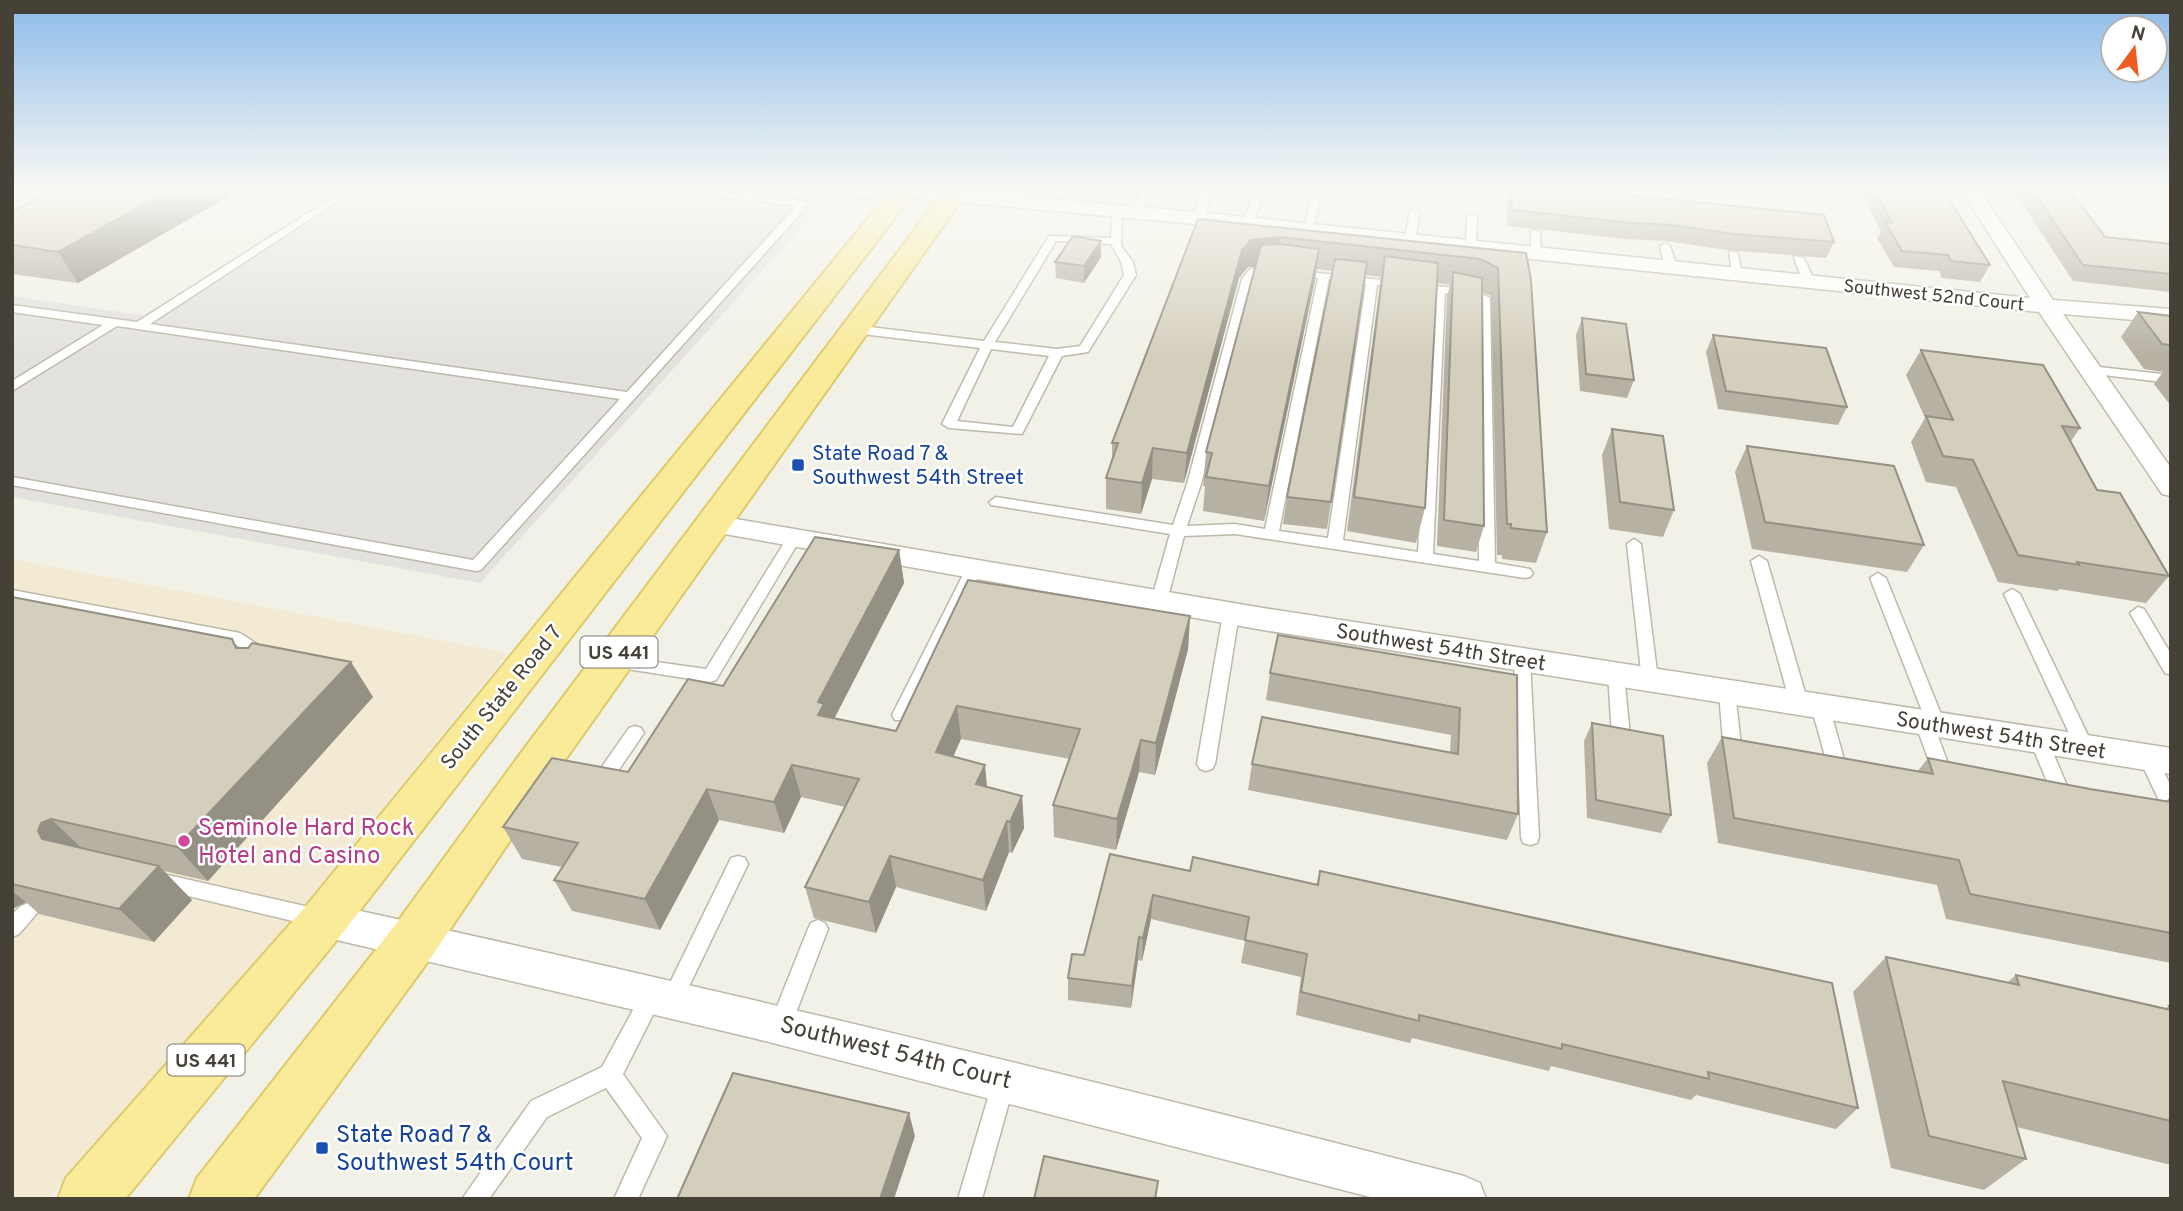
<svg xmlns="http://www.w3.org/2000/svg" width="2183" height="1211" viewBox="0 0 2183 1211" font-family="Overpass,sans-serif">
<rect width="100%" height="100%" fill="#f2f1e7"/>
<!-- commercial -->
<path fill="#f3ead3" d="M12 559 508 653 203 1029 47 1199H12Z"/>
<!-- parking -->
<path fill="#e4e2df" d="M364 188H608L815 212 480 583 12 497V296L161 318Z"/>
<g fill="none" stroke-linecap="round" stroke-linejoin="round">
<defs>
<path id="lane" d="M29 188H41L12 203V196Z
M347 188H358L150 324 627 392 796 206 670 191 665 188H693L804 201 809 204 481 570 476 571 12 485V477L473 560 620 399 117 326 12 391V381L103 325 12 312V305L137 322Z
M794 188H825L866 192 875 188H902L909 191 904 194 883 191 867 198 799 191Z
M1017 188H1027L1018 203H1010L1009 201Z
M1143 188H1153L1139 214H1131L1130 212Z
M1208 188 1213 191 1203 218 1194 220 1193 218 1203 191Z
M1257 193 1262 196 1254 223 1245 225 1244 223 1252 196Z
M1315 198 1320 201 1313 229 1304 231 1310 201Z
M1117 207 1122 210 1121 246 1133 262 1136 275 1088 352 1062 356 1022 434 949 428 942 424 980 348 854 333 848 329 854 325 984 341 1049 236 1111 238 1112 210ZM1056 241 1111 244 1121 262 1124 275 1080 346 1057 349 995 342ZM991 349 1049 356 1013 427 957 421Z
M1415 208 1420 211 1415 240 1410 243 1405 240 1410 211Z
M1472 214 1477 217 1476 247 1471 250 1466 247 1467 217Z
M1531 230 1540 232 1541 254 1536 257 1531 254Z
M1665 243 1670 246 1677 268 1675 270 1665 268 1660 246Z
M1729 251 1738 253 1742 277 1732 275Z
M1795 256 1804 258 1815 282 1813 284 1803 282 1794 258Z
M1272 267 1278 270 1276 272 1257 274 1254 279 1201 484 1187 526 1235 524 1265 529 1318 278 1291 274V270L1473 290 1490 298 1495 563 1530 569 1533 573 1530 577 1525 578 1235 534 1184 536 1167 601 1159 606 1151 601 1170 534 991 505 989 502 996 497 1173 525 1187 484 1242 279 1250 269ZM1329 279 1366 284 1328 538 1279 531ZM1377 285 1434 292 1418 552 1343 540ZM1445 293 1478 300 1479 561 1433 554Z
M2090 366 2171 375V383L2086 373V367Z
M794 533 801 538 716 680 710 682 608 666 606 662 608 658 614 656 706 669 789 535Z
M1634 539 1641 544 1658 680 1656 684H1644L1642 680 1627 544Z
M1759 556 1767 561 1808 703 1805 708H1793L1790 703 1751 561Z
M974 564 982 569 910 715 907 720H895L892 715 966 569Z
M1878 573 1886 578 1945 724 1942 729 1936 731 1954 780 1951 785 1945 787 1939 785 1936 780 1915 723 1918 718 1924 716 1870 578Z
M2012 589 2020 594 2094 748 2091 753 2085 755 2079 753 2076 748 2004 594Z
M12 590 240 633 271 653 273 657 271 661 265 663 235 644 12 600Z
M2138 607 2144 609 2171 654V675L2165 673 2130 613Z
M1231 608 1239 614 1215 764 1212 769 1206 771 1200 769 1197 764 1223 614Z
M1522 654 1528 656 1530 660 1539 837 1537 843 1530 845 1523 843 1521 837 1514 660 1516 656Z
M1616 668 1622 670 1624 674 1630 736 1627 741 1621 743 1615 741 1612 736 1608 674 1610 670Z
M1727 686 1733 688 1735 692 1742 754 1739 759 1733 761 1727 759 1724 754 1719 692 1721 688Z
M1820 700 1826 701 1829 706 1847 770 1844 775 1838 777 1832 775 1829 770 1811 706 1814 701Z
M635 726 641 728 644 733 609 784 603 786 588 782 585 777 588 772 599 771 629 728Z
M2039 734 2045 736 2048 741 2073 800 2071 805 2064 807 2057 805 2055 800 2030 741 2033 736Z
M2148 751 2154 753 2171 786V813L2164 811 2139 758 2142 753Z
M738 856 745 858 748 864 679 1007 672 1010 665 1007 661 1000 665 993 731 858Z
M159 873 318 909 325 912 328 918 325 924 318 927 159 889 152 887 149 881 152 875Z
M28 903 35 906 38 912 19 934 12 937V914L21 906Z
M818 920 825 923 828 929 789 1031 781 1034 773 1031 770 1024 808 929 811 923Z
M652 985 659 988 663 995 623 1074 667 1136 638 1199H614L642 1138 606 1088 547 1117 489 1199H462L531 1101 602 1067 645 988Z
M1004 1070 1012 1073 1015 1081 982 1199H958L993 1081 996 1073Z"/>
<path id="street" d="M897 188H930L1216 214 2030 298 1960 188H1978L2053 300 2171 309V323L2063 314 2171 468V496L2162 494 2039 312 1216 226 904 197 897 195 895 191Z
M712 515 1263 608 2171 748V774L1263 630 702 530 698 524 702 518Z
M324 903C706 986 1086 1078 1464 1176L1480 1183 1486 1199H1378L753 1038 324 937 311 932 305 920 311 908Z"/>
<path id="primary" d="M893 188H918L341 935 125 1199H58L66 1178 307 905Z
M946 188H970L553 777 432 956 254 1199H189L197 1178 396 924 521 753Z"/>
</defs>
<!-- lane casing -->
<use href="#lane" stroke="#bdb9aa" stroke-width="3"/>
<!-- street casing -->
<use href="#street" stroke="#bdb9aa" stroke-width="3"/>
<!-- primary casing -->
<use href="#primary" stroke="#ddca6a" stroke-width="4"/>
<!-- lane -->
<use href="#lane" fill="#fff" fill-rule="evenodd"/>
<!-- street -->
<use href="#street" fill="#fff" fill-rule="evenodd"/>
<!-- primary -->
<use href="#primary" fill="#f9eb9a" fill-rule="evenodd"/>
</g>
<!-- wall -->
<path fill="#b6b1a3" d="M59 188H243L78 283 12 274V211Z
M1055 188H1105L1102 193Z
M1269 188H1293L1292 190Z
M1509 188H1554L1834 242 1826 258 1727 250 1666 241 1625 239 1507 226V199Z
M1859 188H1942L1990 265 1980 282 1942 278 1939 271 1894 267 1877 238 1881 232Z
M2012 188H2068L2105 237 2171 244V292L2073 281Z
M1198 219 1526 253 1547 532 1536 563 1502 559V555H1497L1491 296 1482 292 1484 526 1476 552 1437 546 1447 296 1450 285 1437 283 1425 508 1416 543 1347 531 1381 277 1365 275 1327 529 1283 524 1287 497 1332 271 1316 269 1264 521 1203 511 1205 486H1203L1206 452 1255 267H1248L1239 278 1184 483 1152 479 1141 514 1106 509V478L1112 461V443Z
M1101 241V257L1084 283 1056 278 1055 262Z
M2138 312 2171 316V406L2154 384 2163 372 2144 369 2121 337Z
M1582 318 1634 380 1627 398 1580 391 1576 335Z
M1713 335 1847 407 1838 425 1718 409 1706 352Z
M1921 350 2080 428 2071 441 2097 490 2169 576 2146 603 2059 589 2058 591 1998 582 1956 487 1926 482 1911 442 1925 418 1906 375Z
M1612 429 1674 510 1663 537 1609 529 1602 455Z
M1747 446 1924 545 1907 572 1752 549 1735 472Z
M899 550 904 583 834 718 896 731 1190 616 1188 649 1155 775 1139 772 1116 850 1054 837 1053 805 1070 759 961 739 953 757 987 787 1022 796 1024 828 1012 853 1009 852 986 911 896 887 876 933 814 918 805 887 845 807 801 797 784 833 719 820 660 930 572 911 554 880 562 867 522 859 503 827 628 772 723 686Z
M12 597 238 648 373 697 208 881 164 871 192 900 154 942 39 914 26 902 14 908H12Z
M1270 673 1517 675 1518 814 1507 840 1248 790 1252 764 1450 753 1451 735 1266 700Z
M1592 723 1671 815 1661 833 1587 818 1584 741Z
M1722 737 1918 771 1928 758 2090 789 2166 801 2169 798 2171 799V963L1946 919 1937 885 1718 843 1707 763Z
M1110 854 1190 871 1316 885 1320 871 1858 1108 1836 1129 1696 1095 1691 1100 1551 1066 1549 1071 1412 1038 1410 1043 1296 1015 1301 977 1241 963 1245 941 1151 919 1142 961 1138 960 1131 1008 1068 1000V978L1084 955Z
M1886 957 2008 982 2016 975 2165 1009 2169 1006H2171V1165L2017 1127 2026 1159 1984 1190 1891 1168 1853 992Z"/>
<!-- shaded-wall -->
<path fill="#949084" d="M174 188H243L78 283 58 252Z
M1280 237 1276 264 1248 267 1239 278 1184 483 1187 453 1242 250 1251 240Z
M1101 241V257L1084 283V266Z
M1319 249 1315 280 1264 521 1269 486Z
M1153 448 1152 479 1141 514 1142 483Z
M899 550 904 583 830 727 818 715V702Z
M1190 616 1188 649 1155 775 1156 743Z
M351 662 373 697 208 881 177 847Z
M957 706 961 739 941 784 936 752Z
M1141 740 1139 772 1116 850 1117 819Z
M792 765 801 797 784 833 774 802Z
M985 765 988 797 976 784Z
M707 789 719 820 660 930 645 899Z
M1022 796 1024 828 1012 853 1010 822Z
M51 819 87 853 42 839 38 831 41 823Z
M1007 821 1009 852 986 911 983 880Z
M890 856 896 887 876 933 869 902Z
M159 866 192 900 154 942 119 909Z
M12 891 26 902 14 908 12 907Z
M1153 895 1151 919 1142 961 1143 938Z
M1139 937 1138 960 1131 1008 1132 986Z
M909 1113 915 1136 894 1199H880Z"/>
<!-- building -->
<path fill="#d4cebd" stroke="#949084" stroke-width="2" d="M59 188H174L58 252 12 245V211Z
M1511 188H1554L1824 215 1834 242 1733 234 1672 225 1630 223 1512 210Z
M1874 188H1942L1990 265 1951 261 1948 255 1902 251 1885 222 1892 223Z
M2031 188H2068L2105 237 2171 244V274L2083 265Z
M1198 219 1526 253 1531 280 1547 532 1511 528V524H1507L1498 268 1480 259 1280 237 1251 240 1242 250 1187 453 1153 448 1142 483 1106 478 1118 443H1112Z
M1073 236 1101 241 1084 266 1055 262Z
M1280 244 1319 249 1269 486 1206 477 1212 453 1206 452 1260 249 1262 245Z
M1385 256 1438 263 1425 508 1354 497Z
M1335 259 1367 262 1331 502 1287 497Z
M1453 272 1482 278 1484 526 1444 520Z
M2138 312 2171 316V345L2162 344Z
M1582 318 1626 324 1634 380 1586 374Z
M1713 335 1826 348 1847 407 1726 391Z
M1921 350 2043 365 2080 428 2062 426 2097 490 2120 493 2169 576 2077 562 2079 565 2018 555 1973 460 1943 456 1926 416 1953 420Z
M1612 429 1663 436 1674 510 1620 502Z
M1747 446 1894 466 1924 545 1765 522Z
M815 537 899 550 818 702 824 704 818 715 896 731 968 580 1190 616 1156 743 1141 740 1117 819 1053 805 1080 729 957 706 936 752 985 765 976 784 1022 796 1010 822 1007 821 983 880 890 856 869 902 805 887 859 779 792 765 774 802 707 789 645 899 554 880 578 843 503 827 552 758 628 772 688 679 723 686Z
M12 597 232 639 236 648H248L252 643 351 662 177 847 51 819 41 823 38 831 42 839 159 866 119 909 12 884Z
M1278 635 1517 675 1518 814 1252 764 1262 717 1458 754 1460 708 1270 673Z
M1592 723 1663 736 1671 815 1596 800Z
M1722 737 1933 774 1928 758 2090 789 2171 802V933L1970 894 1959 860 1734 818Z
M1110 854 1190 871 1193 857 1318 885 1320 871 1832 983 1858 1108 1708 1072 1709 1079 1562 1044V1049L1419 1015V1021L1301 992 1307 954 1245 940 1249 917 1153 895 1143 938 1139 937 1132 986 1068 978 1072 954 1084 955Z
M1886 957 2019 985 2016 975 2171 1010 2169 1006H2171V1121L2003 1081 2026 1159 1929 1136Z
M733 1073 909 1113 880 1199H677Z
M1044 1156 1158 1181 1155 1199H1034Z"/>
<!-- sky -->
<linearGradient id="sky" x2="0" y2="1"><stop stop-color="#8dbbea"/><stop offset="0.53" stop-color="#f9f9f4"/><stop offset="1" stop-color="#f9f9f4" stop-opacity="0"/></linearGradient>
<rect width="2183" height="357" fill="url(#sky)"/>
<!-- markers -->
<g fill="#1a4fb4" stroke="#fff" stroke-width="2.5">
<rect x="791" y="458" width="14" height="14" rx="3.5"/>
<rect x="315" y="1141" width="14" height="14" rx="3.5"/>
</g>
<circle fill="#d1479c" stroke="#fff" stroke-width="2.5" cx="184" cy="841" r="7"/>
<g text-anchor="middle" stroke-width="5" stroke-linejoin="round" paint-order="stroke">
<!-- far-street labels -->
<g font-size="18" fill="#454136" stroke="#fff">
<text transform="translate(1934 295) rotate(6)" y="6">Southwest 52nd Court</text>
</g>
<!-- shield labels -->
<g fill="#fff" stroke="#7d7a72" stroke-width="2">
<rect x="580.5" y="636.5" width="77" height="31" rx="5"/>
<rect x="167.5" y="1044.5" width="77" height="31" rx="5"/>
</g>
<g font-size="19" font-weight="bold" fill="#454136">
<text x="619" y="659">US 441</text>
<text x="206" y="1067">US 441</text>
</g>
<!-- transit labels -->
<g font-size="21" fill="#164399" stroke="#fff" text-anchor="start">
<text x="812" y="460">State Road 7 &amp;<tspan x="812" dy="24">Southwest 54th Street</tspan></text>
</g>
<!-- street labels -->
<g font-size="21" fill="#454136" stroke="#fff">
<text transform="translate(1441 647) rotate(9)" y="7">Southwest 54th Street</text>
<text transform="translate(501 697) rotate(-51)" y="7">South State Road 7</text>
<text transform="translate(2001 735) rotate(9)" y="7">Southwest 54th Street</text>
</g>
<!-- near-hotel labels -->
<g font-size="24" fill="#b23c85" stroke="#fff" text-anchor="start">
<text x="198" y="835">Seminole Hard Rock<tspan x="198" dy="28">Hotel and Casino</tspan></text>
</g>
<!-- near-street labels -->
<g font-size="24" fill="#454136" stroke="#fff">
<text transform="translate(896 1052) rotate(14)" y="8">Southwest 54th Court</text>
</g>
<!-- near-transit labels -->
<g font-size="24" fill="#164399" stroke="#fff" text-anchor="start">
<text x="336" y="1142">State Road 7 &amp;<tspan x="336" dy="28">Southwest 54th Court</tspan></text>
</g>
</g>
<!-- border -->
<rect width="2183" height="1211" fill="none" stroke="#454136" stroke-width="28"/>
<!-- north arrow -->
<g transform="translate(2134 49) rotate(15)"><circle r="33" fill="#ffffff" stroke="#b5b3af" stroke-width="2"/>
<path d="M0-5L12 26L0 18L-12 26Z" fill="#ef5c22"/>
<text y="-10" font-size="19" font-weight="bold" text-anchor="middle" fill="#454136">N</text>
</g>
</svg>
